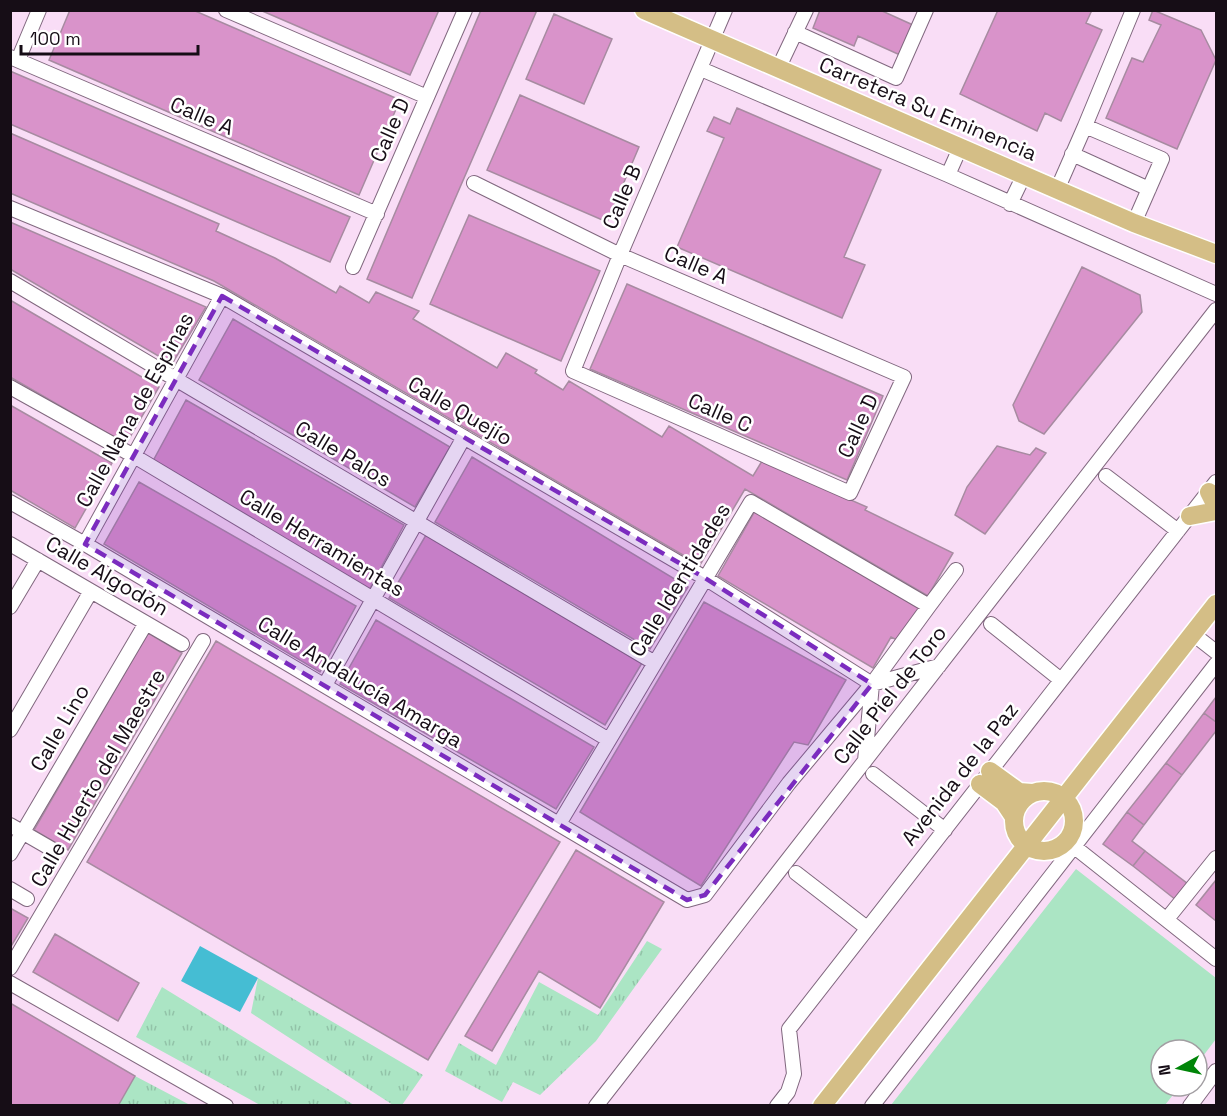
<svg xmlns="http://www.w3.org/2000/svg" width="1227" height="1116" viewBox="0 0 1227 1116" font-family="'Space Grotesk',sans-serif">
<defs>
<pattern id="park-tufts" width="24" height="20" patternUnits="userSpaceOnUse" patternTransform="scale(1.5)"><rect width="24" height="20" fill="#abe5c4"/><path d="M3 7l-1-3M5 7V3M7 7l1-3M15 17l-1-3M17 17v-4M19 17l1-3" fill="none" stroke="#92c3a8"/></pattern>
</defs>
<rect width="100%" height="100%" fill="#f9ddf6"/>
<!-- park -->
<path fill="url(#park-tufts)" d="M647 941 662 949 596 1041 540 1095 513 1082 502 1102 445 1071 459 1043 496 1065 539 982 598 1015Z
M258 978 423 1075 402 1105H393L251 1013Z
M162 987 354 1105H260L136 1037Z
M135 1076 190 1105 118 1106Z"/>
<!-- pitch -->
<path fill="#abe5c4" d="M1076 869 1216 978V1039L1197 1064V1050H1161V1086H1180L1165 1105H891Z"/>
<!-- water -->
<path fill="#45bdd3" d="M200 946 258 978 240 1012 181 981Z"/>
<!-- building -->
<path fill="#d993ca" stroke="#a78ba1" stroke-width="1.5" d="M70 10H193L400 100 359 195 49 60Z
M260 10H439L410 75Z
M481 10H537L412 298 367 279Z
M820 10H880L913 25 900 55 858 36 854 46 813 28Z
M998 10H1092L1086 23 1102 30 1061 121 1045 113 1037 131 960 94Z
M1153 10 1201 30 1216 60 1177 149 1106 118 1132 58 1143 62 1161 25 1149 20Z
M554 14 612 39 584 104 526 79Z
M10 71 350 217 330 262 10 124Z
M520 95 639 147 607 222 487 170Z
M737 108 881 170 844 257 865 265 842 318 677 247 724 138 707 131 714 117 730 124Z
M10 133 219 224 216 231 275 258 336 293 340 286 369 303 376 292 419 311 413 319 497 368 506 353 537 370 535 373 563 390 569 381 662 437 669 426 753 476 762 461 867 507 865 510 953 553 928 596 745 489 700 565 214 281 10 193Z
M469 215 600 271 561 361 430 304Z
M10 222 206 307 172 364 10 269Z
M1082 267 1140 295 1142 312 1044 434 1019 421 1013 405Z
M627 284 883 396 847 480 590 369Z
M10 300 159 387 126 444 10 377Z
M233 319 450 447 415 507 199 380Z
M186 400 404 525 369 590 153 461Z
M10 405 112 463 75 528 10 490Z
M997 446 1030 455 1036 448 1046 453 985 534 955 515 967 487Z
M472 457 688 587 650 649 435 522Z
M139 482 356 606 320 672 104 544Z
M755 511 919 608 899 641 891 637 873 668 718 576Z
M426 535 642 663 605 725 389 598Z
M704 602 846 680 808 745 794 742 701 886 580 812Z
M376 620 594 747 556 809 340 684Z
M148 633 182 653 68 850 34 830Z
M216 641 560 842 428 1060 87 862Z
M1216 697V722L1204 713Z
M1204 713 1216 722V731L1182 775 1166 763Z
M1166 763 1182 775 1144 825 1127 812Z
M1127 812 1144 825 1132 841 1145 851 1133 866 1103 844Z
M576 850 664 902 600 1008 539 971 492 1051 465 1036Z
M1145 851 1188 884 1176 900 1133 866Z
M1216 880V921L1196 905Z
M10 908 28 918 10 948Z
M55 934 139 983 118 1021 33 972Z
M10 1003 135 1076 118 1106H10Z"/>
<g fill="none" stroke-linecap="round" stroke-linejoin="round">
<defs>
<path id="minor" d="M226 10 427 97
M1133 10 1085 126 1162 159 1134 223
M795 32 896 78 926 10
M10 57 377 214
M18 60 39 10
M701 69 948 175 1216 294
M778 69 806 10
M1072 154 1149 189
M948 175 960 148
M474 183 620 255 904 377 850 493 573 371 620 255 725 10
M1057 190 1085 126
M1010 204 1024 175
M10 208 222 296 705 578 872 684 865 761
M353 267 465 10
M10 281 655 663
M10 387 134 456 609 740
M1106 476 1178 531
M10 502 85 544 687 900 705 895 789 783 872 684 929 606 956 570
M10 544 182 644
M85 544 222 296
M10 607 38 560
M991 624 1061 680
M1193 634 1216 652
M872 684 939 666
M325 685 464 437
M10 730 91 591
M873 774 945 830
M559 824 751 502 929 606
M10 825 55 851
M1067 841 1216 959
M10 854 146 623
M796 873 867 928
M10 889 27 899
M1167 919 1216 858
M10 968 203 641
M10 983 226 1106
M596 1106 1216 310
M777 1106 788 1092 794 1074 789 1029 1216 482
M872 1106 1216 664
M1190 1106 1216 1071"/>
<path id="major" d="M644 10 1134 223 1216 254
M1209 492 1216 506
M1190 516 1216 511
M990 771 1019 792 1032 793
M980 784 1004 802 1014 817
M1014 821a30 30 0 1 1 60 0a30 30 0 1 1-60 0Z
M822 1106 1216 604"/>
</defs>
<!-- minor casing -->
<use href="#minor" stroke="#81687f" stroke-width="16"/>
<!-- major casing -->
<use href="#major" stroke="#fff" stroke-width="21"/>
<!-- minor -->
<use href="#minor" stroke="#fff" stroke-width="14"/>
<!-- major -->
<use href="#major" stroke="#d4be86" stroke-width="18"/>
</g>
<!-- marked area -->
<path fill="#7b2cbf" fill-opacity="0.2" stroke="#7b2cbf" stroke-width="4.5" stroke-dasharray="12 8" stroke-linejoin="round" d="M222 296 705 578 872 684 705 895 687 900 85 544Z"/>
<g text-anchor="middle" stroke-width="5" stroke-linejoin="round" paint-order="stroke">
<!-- street labels -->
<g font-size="21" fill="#160d16" stroke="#fff">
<text transform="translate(928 109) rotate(23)" y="7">Carretera Su Eminencia</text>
<text transform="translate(202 116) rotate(23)" y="7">Calle A</text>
<text transform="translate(390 130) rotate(-66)" y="7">Calle D</text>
<text transform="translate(622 197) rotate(-67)" y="7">Calle B</text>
<text transform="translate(696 265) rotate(23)" y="7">Calle A</text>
<text transform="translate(135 410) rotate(-61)" y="7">Calle Nana de Espinas</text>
<text transform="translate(460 411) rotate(30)" y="7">Calle Quejío</text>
<text transform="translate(720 413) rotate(24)" y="7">Calle C</text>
<text transform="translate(858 426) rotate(-65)" y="7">Calle D</text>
<text transform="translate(343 454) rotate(31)" y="7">Calle Palos</text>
<text transform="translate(322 543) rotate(31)" y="7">Calle Herramientas</text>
<text transform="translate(107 576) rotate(30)" y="7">Calle Algodón</text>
<text transform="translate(680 580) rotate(-59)" y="7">Calle Identidades</text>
<text transform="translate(360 682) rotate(31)" y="7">Calle Andalucía Amarga</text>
<text transform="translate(890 695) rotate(-52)" y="7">Calle Piel de Toro</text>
<text transform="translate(60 728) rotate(-60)" y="7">Calle Lino</text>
<text transform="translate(960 774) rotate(-52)" y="7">Avenida de la Paz</text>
<text transform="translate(98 778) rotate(-60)" y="7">Calle Huerto del Maestre</text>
</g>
</g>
<!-- border -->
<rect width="1227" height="1116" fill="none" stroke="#160d16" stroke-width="24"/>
<!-- north arrow -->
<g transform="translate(1179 1068) rotate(262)"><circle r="28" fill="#ffffff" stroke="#a29ea2" stroke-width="1.5"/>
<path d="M0-4.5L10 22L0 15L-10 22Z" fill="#008508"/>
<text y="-9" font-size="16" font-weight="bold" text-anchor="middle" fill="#160d16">N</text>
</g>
<!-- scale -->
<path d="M21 45v9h177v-9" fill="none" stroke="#160d16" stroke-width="3"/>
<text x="30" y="45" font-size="18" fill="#160d16" stroke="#ffffff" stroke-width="4.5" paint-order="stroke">100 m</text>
</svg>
